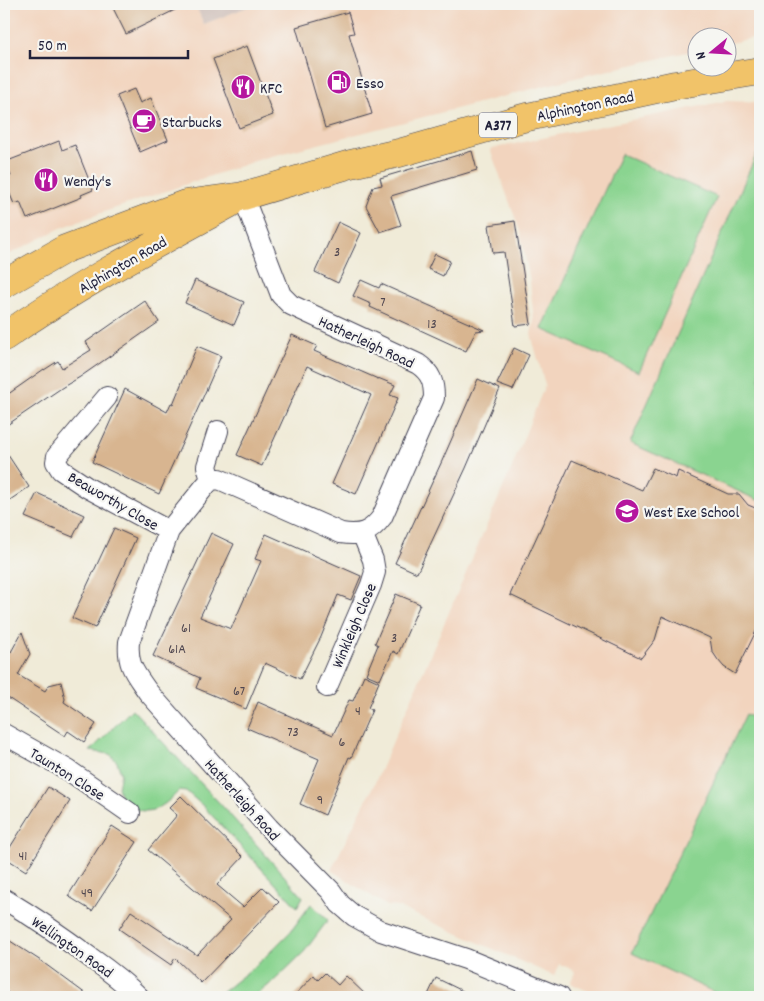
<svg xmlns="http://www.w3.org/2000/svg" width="764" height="1001" viewBox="0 0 764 1001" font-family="Dekko,sans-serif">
<rect width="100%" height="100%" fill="#f6f6f2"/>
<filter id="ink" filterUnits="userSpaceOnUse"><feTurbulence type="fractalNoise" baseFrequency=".02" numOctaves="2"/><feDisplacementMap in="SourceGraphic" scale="10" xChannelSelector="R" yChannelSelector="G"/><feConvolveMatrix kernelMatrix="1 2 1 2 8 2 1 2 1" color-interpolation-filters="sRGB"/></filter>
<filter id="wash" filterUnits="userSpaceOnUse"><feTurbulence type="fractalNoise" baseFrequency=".0096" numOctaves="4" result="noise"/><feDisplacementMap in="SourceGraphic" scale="20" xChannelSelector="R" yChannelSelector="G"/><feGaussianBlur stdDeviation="1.12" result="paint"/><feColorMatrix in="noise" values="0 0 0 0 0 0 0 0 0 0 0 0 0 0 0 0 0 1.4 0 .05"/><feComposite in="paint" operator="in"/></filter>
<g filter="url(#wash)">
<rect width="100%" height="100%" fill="#f0ebd8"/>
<!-- built -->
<path fill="#f2d4be" d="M4 4H195L204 24 255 4H760V36L727 44 726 38H696V50L579 77 264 158 107 211 61 228 4 257Z
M726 101 760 102V997H601L570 983 575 972 567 967 559 964 554 976 398 907 387 906 331 870 374 785 512 467 545 385 531 334 534 321 530 281 520 231 490 149 557 135Z"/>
<!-- industrial -->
<path fill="#cfc0ba" d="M195 4H255L204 24Z"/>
<!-- green -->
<path fill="#8ad490" stroke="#567b66" d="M760 146V501L630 443Z
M621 154 717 197 639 372 542 329Z
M132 709 224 808 303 897 297 907 203 806 186 791 180 790C167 803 154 816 135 809 131 807 126 803 122 801L118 787 121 773 117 762 110 754 90 751Z
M746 714 760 721V997H724L632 953Z
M311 904 328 920 304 952 275 980 254 997H216L260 962 291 931Z"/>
<g id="blocks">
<!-- building -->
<path fill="#d8b590" d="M111 4H187L126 34Z
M348 12 354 33 349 34 372 114 325 128 296 27Z
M247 46 273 115 239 128 213 59Z
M134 89 140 103 151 98 168 140 140 152 117 96Z
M59 141 62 150 75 145 93 190 81 195 82 197 27 219 20 202 14 204 4 180V179L11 176 5 162Z
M472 151 477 170 391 196 401 225 380 232 366 206 373 187 382 185 380 178Z
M515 221 531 324 515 326 504 252 493 253 489 225Z
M338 222 361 233 338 283 315 272Z
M435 254 450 261 443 276 428 269Z
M195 280 244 302 234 325 185 303Z
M361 280 379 288 381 284 484 330 476 331 466 351 370 307 371 304 353 296Z
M145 301 159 322 80 377 63 387 4 427V397L44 369V370L58 361 62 368 91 350 86 342Z
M292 335 317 346 314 351 378 379V378L395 385 390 395 398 398 356 494 332 484 371 395 307 366 262 466 237 455Z
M197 346 221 356 200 404 159 494 92 462 125 389 167 412 171 403 173 404Z
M514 348 529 355 513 390 497 384Z
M478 379 500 389 466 468 417 573 395 563 442 461Z
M4 449 29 487 4 504Z
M572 460 642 490 653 468 676 478 678 471 728 494H739L748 505 760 510V623L735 674 724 667 718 660 712 651 710 638 662 616 655 640 641 658 510 595Z
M37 493 84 515 73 537 25 517Z
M114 528 136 538 95 628 72 618Z
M211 533 234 544 200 617 231 629 261 561 255 559 266 534 361 576 351 600 338 595 321 637 300 679 265 663 246 709 196 688 200 678 153 656Z
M396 594 420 604 398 654 393 651 380 680 366 674 378 645 375 643Z
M22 632 30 654 18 675 45 691 49 685 61 682 65 699 64 702 96 724 84 742 68 731 65 736 5 696 4 698V647L11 652Z
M364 675 379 682 368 708 372 710 351 758 349 757 325 815 300 804 319 759 247 728 258 702 333 735 349 700 353 701Z
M48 787 70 801 26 871 4 857Z
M181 796 243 857 217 885 243 907 263 887 279 902 201 983 175 958 171 965 119 929 131 911 197 955 231 920 148 850 177 815 169 808Z
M112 826 137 842 92 911 68 896Z
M4 937 41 961 90 997H14L4 990Z
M325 973 338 985 346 976 368 997H293L314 975 318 980Z
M436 978 475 997H427Z"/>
</g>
</g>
<g filter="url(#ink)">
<use href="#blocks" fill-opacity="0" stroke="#414053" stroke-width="1"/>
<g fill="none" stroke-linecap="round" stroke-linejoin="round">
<defs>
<path id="minor" d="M243 196 281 295 291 305 418 364C431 373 434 382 434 398L382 517C370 533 361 536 341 533L219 479 211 480 206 485 169 531 129 642C127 666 135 673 148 692L269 828 331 891 340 904 354 916 381 931 466 959 559 997
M107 397 57 456 56 462 61 470 88 488 169 531
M211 480 207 466 218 431
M327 687 371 585 375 572 373 560 362 533
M4 734 68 770 130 813
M4 899C34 917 63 937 91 958 108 970 124 982 139 997"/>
<path id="highway" d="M4 284 65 249 185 204 243 196 351 164 399 153 523 118 675 85 760 71
M4 337C75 287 152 246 229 204"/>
</defs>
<!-- minor casing -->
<use href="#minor" stroke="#414053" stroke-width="22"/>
<!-- highway casing -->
<use href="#highway" stroke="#414053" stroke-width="29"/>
<!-- minor -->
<use href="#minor" stroke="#fff" stroke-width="20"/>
<!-- highway -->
<use href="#highway" stroke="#f1c369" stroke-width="28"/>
</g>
</g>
<!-- icons -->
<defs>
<symbol id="fuel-disc" viewBox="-11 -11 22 22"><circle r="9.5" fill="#b5179e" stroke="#f6f6f2"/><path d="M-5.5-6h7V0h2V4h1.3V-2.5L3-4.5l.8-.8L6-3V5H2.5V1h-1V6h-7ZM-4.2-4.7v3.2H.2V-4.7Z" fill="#fff"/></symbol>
<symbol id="restaurant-disc" viewBox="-11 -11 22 22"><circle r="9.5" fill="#b5179e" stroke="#f6f6f2"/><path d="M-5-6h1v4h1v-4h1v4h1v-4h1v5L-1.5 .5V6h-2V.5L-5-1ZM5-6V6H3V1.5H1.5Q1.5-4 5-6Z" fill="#fff"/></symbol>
<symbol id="cafe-disc" viewBox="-11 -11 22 22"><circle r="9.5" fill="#b5179e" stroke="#f6f6f2"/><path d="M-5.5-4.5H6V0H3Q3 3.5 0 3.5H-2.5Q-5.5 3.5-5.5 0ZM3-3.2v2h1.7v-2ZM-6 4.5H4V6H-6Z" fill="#fff"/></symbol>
<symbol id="school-disc" viewBox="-11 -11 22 22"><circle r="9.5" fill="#b5179e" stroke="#f6f6f2"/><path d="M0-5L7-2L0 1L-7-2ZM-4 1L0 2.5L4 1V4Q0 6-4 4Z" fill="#fff"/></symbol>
</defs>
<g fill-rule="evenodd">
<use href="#fuel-disc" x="325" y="68" width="28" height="28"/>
<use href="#restaurant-disc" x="229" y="73" width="28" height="28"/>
<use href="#cafe-disc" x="130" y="107" width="28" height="28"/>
<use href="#restaurant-disc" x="32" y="166" width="28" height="28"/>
<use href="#school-disc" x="613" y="497" width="28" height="28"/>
</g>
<g text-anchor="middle" stroke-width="4.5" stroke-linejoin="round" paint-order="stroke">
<!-- number labels -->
<g font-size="14" fill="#504750">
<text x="337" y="256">3</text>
<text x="383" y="306">7</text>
<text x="432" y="328">13</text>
<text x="186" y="632">61</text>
<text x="394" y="642">3</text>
<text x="177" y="653">61A</text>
<text x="239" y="695">67</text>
<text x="358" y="715">4</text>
<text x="293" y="736">73</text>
<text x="342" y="746">6</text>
<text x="320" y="804">9</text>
<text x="23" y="860">41</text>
<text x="87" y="897">49</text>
</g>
<!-- shield labels -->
<rect fill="#f6f6f2" stroke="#626272" stroke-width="1" x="479" y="112.5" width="38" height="25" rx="4"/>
<g font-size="15" font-weight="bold" fill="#22223b">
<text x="498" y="130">A377</text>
</g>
<!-- poi labels -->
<g font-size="16" fill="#22223b" stroke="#f6f6f2" text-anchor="start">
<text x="356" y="88">Esso</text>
<text x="260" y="93">KFC</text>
<text x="162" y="127">Starbucks</text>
<text x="64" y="186">Wendy's</text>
<text x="644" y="517">West Exe School</text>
</g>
<!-- street labels -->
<g font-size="16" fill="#22223b" stroke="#f6f6f2">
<text transform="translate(585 105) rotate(-12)" y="6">Alphington Road</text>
<text transform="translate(122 264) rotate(-30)" y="6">Alphington Road</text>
<text transform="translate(367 341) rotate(25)" y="6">Hatherleigh Road</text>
<text transform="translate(114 500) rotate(30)" y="6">Beaworthy Close</text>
<text transform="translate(353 625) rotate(-67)" y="6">Winkleigh Close</text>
<text transform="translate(68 773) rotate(32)" y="6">Taunton Close</text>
<text transform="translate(243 799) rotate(48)" y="6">Hatherleigh Road</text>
<text transform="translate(73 946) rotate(35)" y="6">Wellington Road</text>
</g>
</g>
<!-- margin -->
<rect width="764" height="1001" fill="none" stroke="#f6f6f2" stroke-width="20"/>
<!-- north arrow -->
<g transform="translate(712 52) rotate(252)"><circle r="24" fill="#f6f6f2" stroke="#a1a1a9"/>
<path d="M0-4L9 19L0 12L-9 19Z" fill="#b5179e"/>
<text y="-8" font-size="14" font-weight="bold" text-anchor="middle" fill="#22223b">N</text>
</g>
<!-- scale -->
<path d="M30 50v8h158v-8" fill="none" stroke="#22223b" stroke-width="2.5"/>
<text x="38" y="50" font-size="15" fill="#22223b" stroke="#f6f6f2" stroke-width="4" paint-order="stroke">50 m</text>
</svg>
